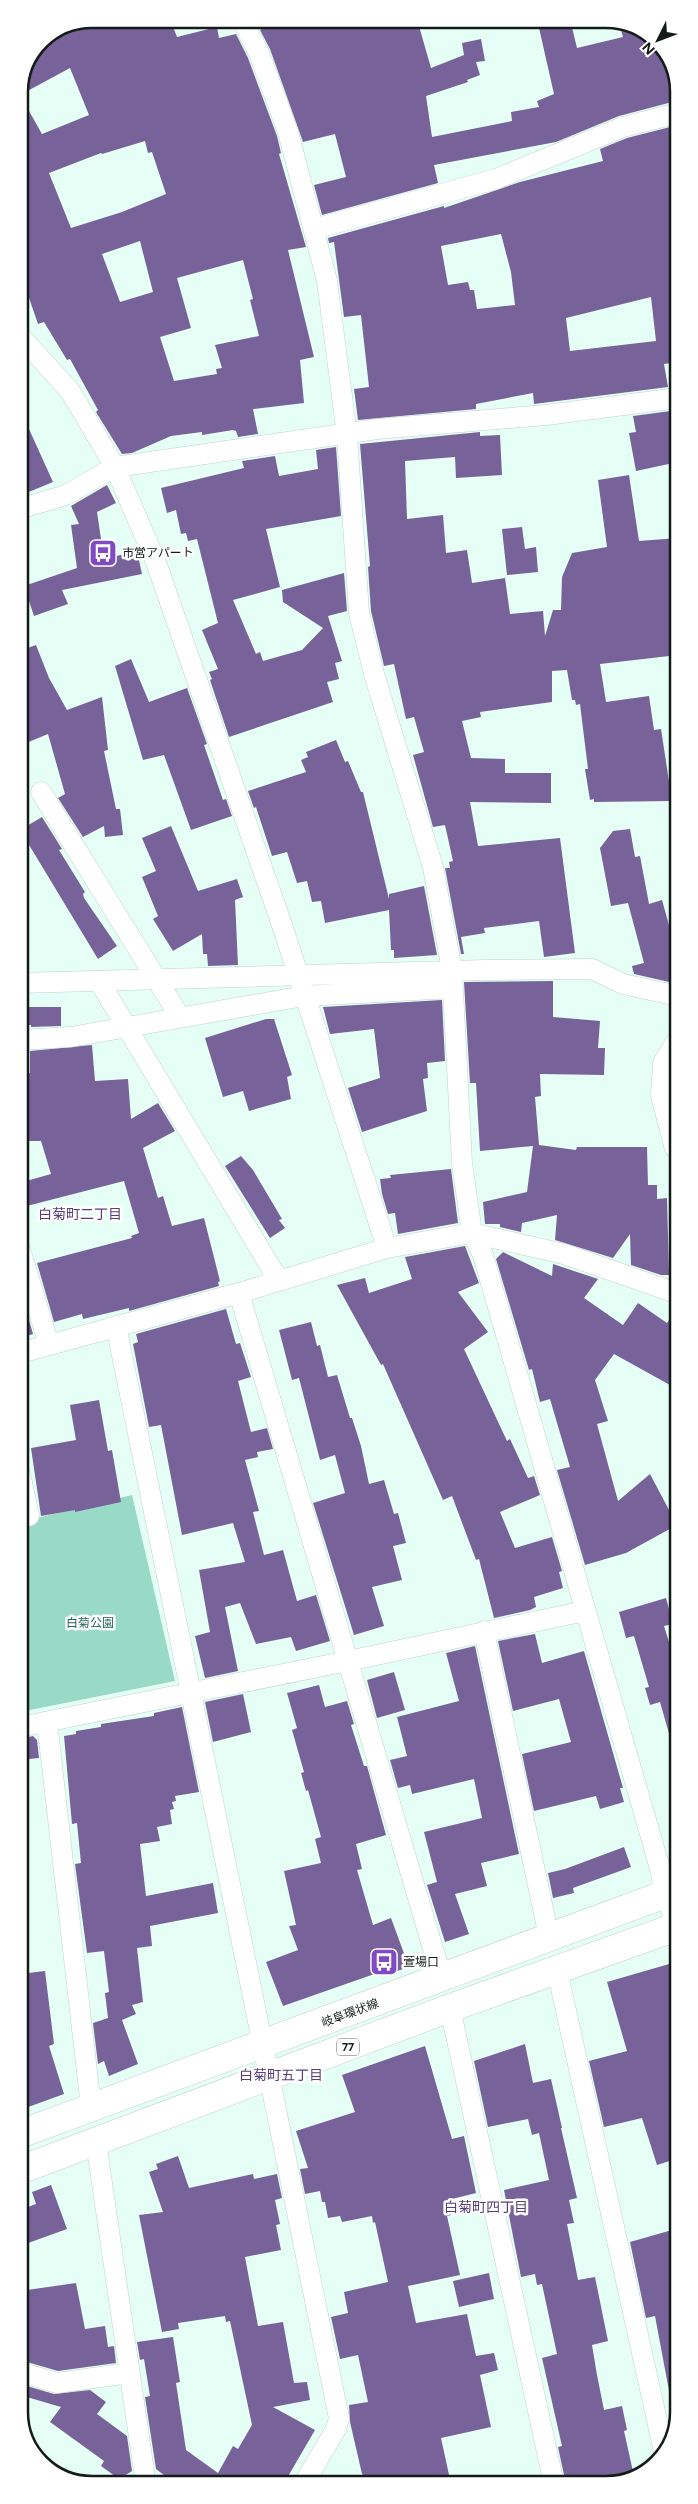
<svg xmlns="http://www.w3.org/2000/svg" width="698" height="2504" viewBox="0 0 698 2504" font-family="Figtree,'Noto Sans JP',sans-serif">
<rect width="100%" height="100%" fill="#e6fff6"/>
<!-- green -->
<path fill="#98dac5" d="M132 1495 175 1681 20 1712V1522Z"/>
<!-- building -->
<path fill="#78629a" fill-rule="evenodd" d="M92 19H170L177 37 217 27 219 38 236 34 248 58 277 136 281 153 279 154 306 247 288 250 314 357 300 360 304 403 253 409 258 434 238 437 236 431 233 430 202 435V432L171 436 132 453 122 454 96 412 98 410 70 359 67 360 44 322 38 324 27 292 19 295V92L40 41ZM70 68 89 115 42 134 20 95ZM145 141 148 153 152 152 166 194 122 212 71 228 49 173 101 153 102 154ZM140 241 153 292 120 302 102 254ZM243 260 253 299 250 300 259 336 215 345 222 368 216 369 217 374 174 381 160 337 191 328 177 278Z
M258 19H417L431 68 464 55 462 43 481 39 485 61 476 62 480 75 467 80 468 82 426 96 432 137 512 121 511 112 539 107 537 101 554 94 537 19H570L577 48 623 37 618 20 655 37 663 51 676 101 619 116 556 142 434 165 438 183 322 215 314 185 346 177 335 134 303 142 270 49 260 30 262 29Z
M678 125V152L671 153 678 198V362L664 364 668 387 534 404 533 393 476 404V409L358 420 354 389 369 387 361 315 344 317 334 242 329 243 328 238 444 206V208L520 182 603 161 600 149 627 138ZM501 234 511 272 515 305 477 309 474 290H470L468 282 448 285 441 246ZM651 297 656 341 570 351 566 318Z
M19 407 53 482 19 496Z
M671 411 672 420 678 419V462L636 471 629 433 636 432 633 416Z
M480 432V436L500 435 502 475 456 478 455 457 405 461 407 519 443 515 446 553 467 550 472 583 505 578 510 614 543 611 545 636 553 610H561L562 577 572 553 607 547 598 480 629 475 639 541 678 538V655L600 664 606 702 649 696 654 730 661 729 672 801 594 802V799L590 800 585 769H588L580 704 576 705 575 700H572L567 670 552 671V702L480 712 481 717 462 721 471 758 505 759V773H551V803L470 802 478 846 560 838 575 953 544 957 539 921 484 928 485 933 461 937 464 954H461L445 868H450L449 862 453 861 445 825 433 827 413 755 424 752 414 717 406 719 394 664 384 666 371 611 368 567 370 566 360 444Z
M336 447 341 516 266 529 280 587 233 600 256 654 260 652 263 661 302 650 323 628 283 602 282 590 344 573 347 611 328 616 342 661 335 663 339 679 327 682 333 702 229 737 210 680 212 679 209 672 218 669 202 630 218 623 197 539 188 541 186 533 181 534 176 510 167 513 161 488 244 468 242 461 275 456 279 476 318 469 316 450Z
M107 485 116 503 97 512 104 559 137 551 142 574 62 590 68 604 34 616 24 586 77 568 71 525 79 524 71 506Z
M522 527 525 549 536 547 538 572 507 575 502 529Z
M36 645 49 678 67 710 102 697 108 750 104 751 116 809H120L123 835 105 837 104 826 83 837 58 798 65 794 48 734 19 746V651Z
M131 659 149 702 187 688 207 744 204 745 223 800 226 799 232 816 191 830 164 755 143 760 115 666Z
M336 740 345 762 348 761 361 792H363L389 899V894L424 886 437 955 394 958V950H391L389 910 325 923 321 901 312 902 307 881 297 883 287 852 272 856 256 807 254 808 248 791 306 772 301 760 308 757 306 752Z
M42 817 62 849 59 850 85 892 83 894 84 898 117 946 98 959 20 830Z
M171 826 198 891 237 879 243 897 235 900 238 965 208 966 207 954H203L202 934 173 951 153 919 158 916 142 877 156 871 142 838Z
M630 829 635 857 640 856 649 904 662 900 674 943 678 942V984L634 974 632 966 644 963 628 903 611 906 600 848 613 831Z
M553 981V1017L600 1021 598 1048H605L604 1075 540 1074 541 1096 535 1097 539 1145 576 1150 577 1147H647L648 1185H657V1199L667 1198 669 1275H661L631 1265 630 1234 613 1258 555 1240 557 1215 522 1223 521 1232 500 1227V1224H485L483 1202 527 1192 533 1146 480 1151 476 1083H470L464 982Z
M442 1000 445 1061 427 1063 428 1078 423 1079 427 1111 362 1132 348 1088 380 1078 374 1029 330 1034 323 1007Z
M19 1007H61V1026L31 1027V1025H19Z
M266 1019H274L292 1075 287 1077 291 1099 249 1111 243 1091 223 1097 205 1038Z
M92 1045 95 1081 128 1079 131 1119 158 1103 175 1131 143 1148 158 1198 163 1196 172 1226 204 1218 220 1281 218 1282 219 1286 129 1311V1308L83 1319 82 1314 54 1322 37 1263 132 1238 131 1236 139 1233 124 1181 19 1208V1183L51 1174 41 1141H19V1074L30 1073V1051Z
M241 1156 253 1170 282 1219 279 1220 285 1228 270 1238 225 1166Z
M451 1169 458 1223 398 1234 395 1213 388 1214 382 1194 380 1179 391 1178 390 1175Z
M465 1246 479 1283 458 1292 488 1332 464 1349 507 1441 510 1439 528 1478 534 1476 540 1495 500 1512 515 1548 552 1537 562 1571 559 1572 563 1588 534 1597 536 1607 530 1610 494 1618 479 1559 476 1560 452 1496 443 1500 383 1364 381 1365 337 1285 365 1278 369 1293 412 1279 405 1257Z
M503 1252 552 1276 553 1264 598 1279 584 1298 623 1325 638 1303 667 1323 679 1306V1390L614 1354 595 1380 608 1421 597 1424 618 1501 650 1474 677 1525 626 1553 585 1565 557 1470 570 1467 550 1399 540 1402 532 1369 529 1370 496 1259Z
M20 1289 33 1334 20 1338Z
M226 1309 236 1344 240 1343 251 1377 238 1381 251 1432 267 1428 273 1449 257 1452 258 1457 245 1460 259 1511 253 1512 264 1555 283 1550 297 1601 316 1595 330 1641 296 1651 291 1637 256 1644 240 1603 225 1607 238 1671 205 1678 195 1636 210 1632 199 1570 245 1562 233 1523 182 1535 161 1425 149 1427 133 1344 138 1342 136 1334Z
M311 1322 317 1346 320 1345 328 1377 337 1375 350 1418H352L361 1446 369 1484 384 1480 394 1514 398 1513 406 1543 393 1546 402 1580 372 1587 384 1626 354 1635 313 1503 345 1493 335 1455 320 1460 299 1378 292 1380 279 1330Z
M99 1400 108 1451 112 1450 121 1502 75 1512V1510L41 1516 31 1448 76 1440 70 1405Z
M666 1598 673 1624 664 1626 679 1674V1750L674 1751 660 1702 650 1705 645 1688 649 1687 634 1636 626 1638 619 1612Z
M535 1634 542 1663 584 1651 623 1788H620L624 1802 600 1809 596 1796 534 1811 522 1754 571 1742 559 1699 513 1711 498 1641Z
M475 1646 519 1854 481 1863 487 1886 455 1894 469 1934 445 1942 427 1885 437 1882 424 1832 482 1818 474 1779 412 1794 410 1785 398 1788 390 1760 407 1756 397 1717 459 1701 446 1653Z
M394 1672 405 1710 377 1718 367 1680Z
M319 1685 325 1707 347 1701 354 1724 351 1725 364 1766H367L386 1835 356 1844 362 1869 357 1870 373 1925 391 1918 409 1967 385 1975 383 1971 283 2006 266 1962 298 1950 289 1926 296 1925 284 1871 321 1863 315 1839 321 1837 308 1790 306 1791 301 1773 304 1772 292 1730 297 1728 287 1693Z
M243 1694 251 1732 213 1742 205 1702Z
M182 1707 199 1792 175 1796 176 1801 172 1802 174 1809 170 1810 172 1824 157 1827 160 1841 140 1844 146 1896 213 1883 218 1913 150 1926 152 1946 137 1948 143 2002 132 2005 136 2014 122 2020 138 2064 109 2076 104 2061 98 2064 93 2023 108 2018 105 1993 109 1992 104 1951 87 1953 75 1864 81 1863 77 1823 72 1824 64 1736 76 1734V1731L101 1727V1724L154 1716V1713Z
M33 1736 37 1740 39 1758 20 1760V1739Z
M624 1847 631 1867 573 1888 574 1893 553 1898 548 1873 565 1869Z
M676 1962 679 1972V2158L657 2165 642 2118 604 2127 589 2061 627 2051 607 1982Z
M45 1971 54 2044 49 2046 64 2094 20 2110V1974Z
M525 2044 533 2083 551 2079 562 2128H561L577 2198 569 2200 574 2223 567 2224 578 2280 595 2277 608 2341 592 2345 597 2375 604 2410 622 2406 627 2430 624 2431 634 2476 621 2484H566L558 2447 562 2446 542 2358 557 2354 542 2284 537 2285 535 2274 521 2277 504 2190 549 2180 539 2133 532 2135 528 2119 488 2127 474 2061Z
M425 2046 452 2139 464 2136 476 2193 448 2200 451 2215 447 2216 460 2275 408 2286 416 2323 467 2314 476 2356 494 2353 498 2370 480 2375 491 2427 441 2438 451 2484H379L362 2474 350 2422 349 2405 368 2402 358 2355 340 2359 331 2317 348 2313 344 2292 388 2282 375 2222 373 2223 372 2216 342 2222 340 2216 328 2218 325 2202H322L320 2191 305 2194 300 2169 308 2168 296 2131 355 2112 342 2075Z
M178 2156 189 2188 253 2174 254 2179 277 2174 282 2198 275 2200 280 2224 276 2225 281 2250 245 2257 258 2326 283 2322 294 2383 307 2382 310 2400 273 2407 315 2430 283 2485H177L156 2469 145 2397 150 2396 144 2359 140 2360 137 2342 173 2337 180 2382 176 2383 186 2450 218 2473 233 2446 238 2449 252 2425 230 2321 226 2322 225 2316 178 2323 179 2329 162 2332 139 2215 163 2212 149 2172 158 2169 156 2164Z
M51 2185 67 2229 20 2246V2210L36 2204 32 2192Z
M679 2228V2395L670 2396 655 2316 646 2318 630 2242Z
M489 2273 494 2299 459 2307 453 2281Z
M76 2283 85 2329 105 2326 108 2347 114 2346 116 2363 58 2371 20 2360V2291Z
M20 2384 54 2394 90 2390 106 2402 97 2414 127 2436 132 2471 119 2479 101 2466 104 2461 50 2422 61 2407 20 2395Z"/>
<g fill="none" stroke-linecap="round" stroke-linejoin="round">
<defs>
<path id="street" d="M241 19 259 53 288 132 327 281 347 435 359 613 374 674 433 867 452 971 462 1163 472 1233 483 1255 659 1865 665 1894 679 1932
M314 229 496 179 623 127 678 113
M19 335 70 391 115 467 156 562 283 928 387 1248
M19 509 66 495 115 467 377 429 546 415 678 398
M41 792 180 1017
M99 981 279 1281
M19 983 485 970 592 969 623 984 678 996
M19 1040 71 1037 304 996 453 988
M19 1246 49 1345
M239 1293 442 1979
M116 1326 339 2418 336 2429 303 2485
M20 1353 239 1293 387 1248 472 1233 564 1254 679 1294
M20 1473 29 1516
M484 1631 549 1937
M47 1722 91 2107
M20 1727 348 1661 585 1611
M557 1970 664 2452
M450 2008 554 2484
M96 2142 146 2485
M20 2372 57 2383 129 2373"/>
<path id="secondary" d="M678 1046 667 1064 665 1095 678 1145"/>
<path id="primary" d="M20 2134 679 1889
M20 2170 450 2008 679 1926"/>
</defs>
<!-- street casing -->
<use href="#street" stroke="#bbd3cb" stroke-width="21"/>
<!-- secondary casing -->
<use href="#secondary" stroke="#bbd3cb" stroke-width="29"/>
<!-- primary casing -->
<use href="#primary" stroke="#bbd3cb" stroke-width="29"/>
<!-- street -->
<use href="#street" stroke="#fff" stroke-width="20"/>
<!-- secondary -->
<use href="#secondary" stroke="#fff" stroke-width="28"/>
<!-- primary -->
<use href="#primary" stroke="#fff" stroke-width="28"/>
</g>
<!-- icons -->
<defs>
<symbol id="bus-square" viewBox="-11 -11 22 22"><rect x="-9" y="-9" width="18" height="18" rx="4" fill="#804ac1" stroke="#fff"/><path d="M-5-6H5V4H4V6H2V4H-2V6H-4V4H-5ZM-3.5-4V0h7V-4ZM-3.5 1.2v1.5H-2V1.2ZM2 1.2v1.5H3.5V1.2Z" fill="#fff"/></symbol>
</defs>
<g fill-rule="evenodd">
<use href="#bus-square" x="87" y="537" width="32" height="32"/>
<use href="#bus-square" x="368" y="1946" width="32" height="32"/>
</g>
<g text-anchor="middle" stroke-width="5" stroke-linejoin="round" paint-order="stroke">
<!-- shield labels -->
<rect fill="#fff" stroke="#5a605e" stroke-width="1" x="337" y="2038.5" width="22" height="17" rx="4"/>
<g font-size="11" font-weight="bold" fill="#131c19">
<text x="348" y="2051">77</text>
</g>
<!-- poi labels -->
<g font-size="12" fill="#131c19" stroke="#fff" text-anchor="start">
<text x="122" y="557">市営アパート</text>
<text x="403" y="1966">萱場口</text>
</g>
<!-- park labels -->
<g font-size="12" fill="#246554" stroke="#fff">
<text x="90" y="1627">白菊公園</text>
</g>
<!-- street labels -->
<g font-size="12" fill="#131c19" stroke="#fff">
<text transform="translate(350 2013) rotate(-20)" y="4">岐阜環状線</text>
</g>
<!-- neighbourhood labels -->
<g font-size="14" fill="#573e7a" stroke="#fff">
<text x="80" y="1219">白菊町二丁目</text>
<text x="281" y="2080">白菊町五丁目</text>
<text x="486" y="2212">白菊町四丁目</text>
</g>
</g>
<!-- crop -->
<path d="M0 0H698V2504H0ZM92 28H606A64 64 0 0 1 670 92V2412A64 64 0 0 1 606 2476H92A64 64 0 0 1 28 2412V92A64 64 0 0 1 92 28Z" fill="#fff" fill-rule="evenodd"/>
<path fill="none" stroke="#131c19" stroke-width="2.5" d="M92 28H606A64 64 0 0 1 670 92V2412A64 64 0 0 1 606 2476H92A64 64 0 0 1 28 2412V92A64 64 0 0 1 92 28Z"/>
<!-- north arrow -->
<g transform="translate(658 40) rotate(228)" stroke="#ffffff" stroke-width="4" paint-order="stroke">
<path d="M0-4L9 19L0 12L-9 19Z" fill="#131c19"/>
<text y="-8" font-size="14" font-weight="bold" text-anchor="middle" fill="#131c19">N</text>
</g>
</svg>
